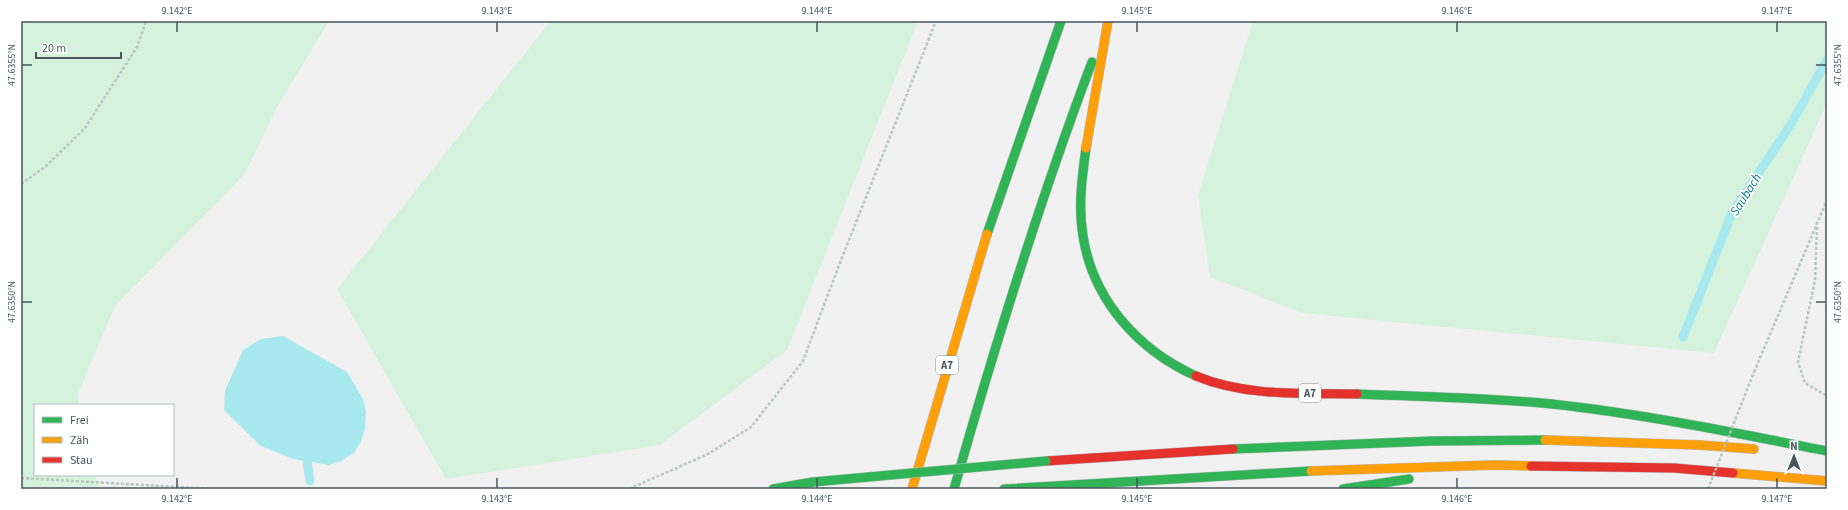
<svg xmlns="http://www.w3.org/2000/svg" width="1848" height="510" viewBox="0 0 1848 510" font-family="'Source Sans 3',sans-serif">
<rect width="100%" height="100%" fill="#f2f1f1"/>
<!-- green -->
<path fill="#d5f2dd" d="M21 21H329L276 109 245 174 115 306 78 394 79 405H35V475H95L100 489H105H21Z
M551 21H918L787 350 660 445 446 479 337 289Z
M1253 21H1827V103L1714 353 1302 313 1210 277 1198 195Z"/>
<!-- water -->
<path fill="#a8e9f0" d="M283 336 347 372 363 399 366 411 365 429 361 441 354 453 341 461 329 465 293 459 261 446 224 410 225 391 243 350 261 339Z"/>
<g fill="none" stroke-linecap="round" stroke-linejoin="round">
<!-- stream -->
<path stroke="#a8e9f0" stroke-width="9" d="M1683 337 1732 213 1791 124 1827 60
M307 461 310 481"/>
<defs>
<path id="fast" d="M1086 148C1082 177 1078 207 1083 236 1093 300 1138 350 1196 376
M987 234 1061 21
M1357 394C1422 397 1487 397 1552 404 1644 414 1736 433 1827 451
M1233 449 1432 441 1545 440
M773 489 813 482
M954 489C995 345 1039 202 1092 62
M1004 489 1311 471
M1343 489 1409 479"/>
<path id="slow" d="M1086 148 1108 21
M1545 440 1699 445 1754 449
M1311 471 1495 465 1531 466
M1733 473 1827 481
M912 489 987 234"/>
<path id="jam" d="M1196 376C1246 397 1305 393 1357 394
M1046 461 1233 449
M1531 466 1674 468 1733 473"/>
</defs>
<!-- fast casing -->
<use href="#fast" stroke="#b6bcc1" stroke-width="10"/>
<!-- slow casing -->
<use href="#slow" stroke="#b6bcc1" stroke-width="10"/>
<!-- jam casing -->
<use href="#jam" stroke="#b6bcc1" stroke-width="10"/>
<!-- path -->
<path stroke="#b8c6c1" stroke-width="2.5" stroke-dasharray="3 2" stroke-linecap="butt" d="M21 184 46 166 85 128 137 47 146 21
M1817 227 1815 280 1798 362 1805 383 1827 396
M1754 372 1827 200
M21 478 213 489
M629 489 708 454 751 427 803 361 841 260 936 21"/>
<!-- fast -->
<use href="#fast" stroke="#30b455" stroke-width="9"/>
<!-- slow -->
<use href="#slow" stroke="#ff9f0a" stroke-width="9"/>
<!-- jam -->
<use href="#jam" stroke="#e5322d" stroke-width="9"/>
<defs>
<path id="fast-bridge" d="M813 482 1046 461"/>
</defs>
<!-- fast-bridge casing -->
<use href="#fast-bridge" stroke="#b6bcc1" stroke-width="10" stroke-linecap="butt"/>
<!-- path-bridge -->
<path stroke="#b8c6c1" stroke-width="2.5" stroke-dasharray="3 2" stroke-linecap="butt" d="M1708 489 1754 372"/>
<!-- fast-bridge -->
<use href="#fast-bridge" stroke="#30b455" stroke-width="9"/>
</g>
<!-- ticks -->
<path fill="none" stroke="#47565f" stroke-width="1.5" d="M177 22V32M497 22V32M817 22V32M1137 22V32M1457 22V32M1777 22V32M22 65H32M1816 65H1826M22 302H32M1816 302H1826M177 478V488M497 478V488M817 478V488M1137 478V488M1457 478V488M1777 478V488"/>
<g text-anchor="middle" stroke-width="3.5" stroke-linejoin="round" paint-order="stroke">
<!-- shield labels -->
<g fill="#fff" stroke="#7e898f" stroke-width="1">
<rect x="936" y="356" width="22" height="18" rx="3"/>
<rect x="1299" y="384" width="22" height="18" rx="3"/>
</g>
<g font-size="11" font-weight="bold" fill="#47565f">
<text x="947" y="369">A7</text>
<text x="1310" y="397">A7</text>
</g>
<!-- water labels -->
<g font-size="13" font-style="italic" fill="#097c8a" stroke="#fff">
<text transform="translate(1745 194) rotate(-58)" y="5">Saubach</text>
</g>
</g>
<!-- border -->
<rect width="1848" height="510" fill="none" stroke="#ffffff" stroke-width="44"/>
<!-- legend -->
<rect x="34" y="404" width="140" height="72" fill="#ffffff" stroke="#b5bbbf"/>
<rect x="42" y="417" width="20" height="6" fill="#30b455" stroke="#b5bbbf"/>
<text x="70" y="424" font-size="12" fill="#47565f">Frei</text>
<rect x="42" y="437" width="20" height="6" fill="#ff9f0a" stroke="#b5bbbf"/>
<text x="70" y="444" font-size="12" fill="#47565f">Zäh</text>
<rect x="42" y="457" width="20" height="6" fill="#e5322d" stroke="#b5bbbf"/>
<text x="70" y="464" font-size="12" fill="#47565f">Stau</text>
<!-- north arrow -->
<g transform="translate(1794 456)" stroke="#ffffff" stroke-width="3" paint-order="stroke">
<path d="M0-3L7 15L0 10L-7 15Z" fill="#47565f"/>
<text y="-6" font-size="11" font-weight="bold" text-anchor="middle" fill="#47565f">N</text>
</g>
<!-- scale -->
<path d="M36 52v6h85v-6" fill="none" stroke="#47565f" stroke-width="2"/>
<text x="42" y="52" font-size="12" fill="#47565f" stroke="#ffffff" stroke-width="3" paint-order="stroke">20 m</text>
<rect x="22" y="22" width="1804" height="466" fill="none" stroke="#47565f" stroke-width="1.5"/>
<g font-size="10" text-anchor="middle" fill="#47565f">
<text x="177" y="14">9.142°E</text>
<text x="497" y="14">9.143°E</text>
<text x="817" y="14">9.144°E</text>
<text x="1137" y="14">9.145°E</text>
<text x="1457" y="14">9.146°E</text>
<text x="1777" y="14">9.147°E</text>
<text transform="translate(11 65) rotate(-90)" y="4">47.6355°N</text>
<text transform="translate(1837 65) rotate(-90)" y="4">47.6355°N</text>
<text transform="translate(11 302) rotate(-90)" y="4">47.6350°N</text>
<text transform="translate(1837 302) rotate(-90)" y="4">47.6350°N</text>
<text x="177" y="502">9.142°E</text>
<text x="497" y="502">9.143°E</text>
<text x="817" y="502">9.144°E</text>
<text x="1137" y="502">9.145°E</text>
<text x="1457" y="502">9.146°E</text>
<text x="1777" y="502">9.147°E</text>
</g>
</svg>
